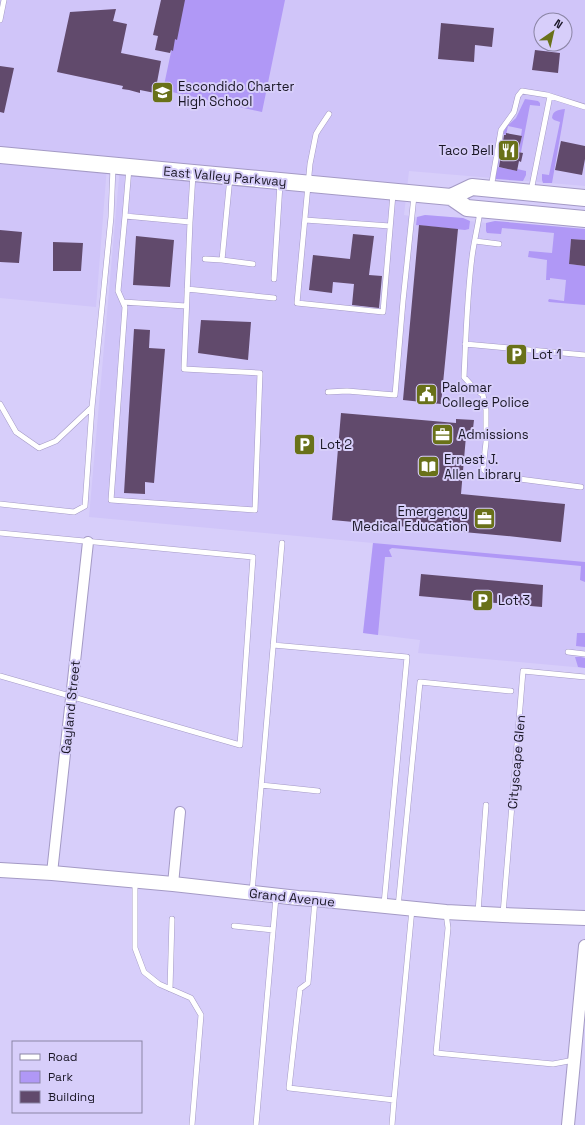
<svg xmlns="http://www.w3.org/2000/svg" width="585" height="1125" viewBox="0 0 585 1125" font-family="'Space Grotesk',sans-serif">
<rect width="100%" height="100%" fill="#d7cefa"/>
<!-- built -->
<path fill="#d0c5f9" fill-rule="evenodd" d="M0 0H585V186L409 171 404 215 417 217 425 215 463 218 470 221 486 223 495 221 585 229V668L418 653 420 640 363 633 373 543 89 517 120 166H107L96 307 0 298ZM541 20H565V44H541Z"/>
<!-- green -->
<path fill="#b098f6" d="M182 0H285L262 112 163 90Z
M525 99 538 101 540 103V106L530 105 521 152H518L522 136H521L522 129 508 126 506 135 503 134 506 127 516 118Z
M565 109 552 183H543L542 180V174L549 175 560 122 554 120 552 118C553 110 558 110 565 109Z
M499 156 500 157 498 167 517 171V169L526 171V175L523 181 496 179V168Z
M425 215 463 218 470 221 469 229 465 230 416 225 417 217Z
M495 221 585 229V240L571 239 569 264 585 266V305L549 302 548 301 549 299 564 301 566 280 550 278V280H546L547 260 528 257 529 251 552 253 554 233 502 228 501 234 487 233 486 231V223Z
M373 543 585 562V582L580 580 581 566 392 548 389 550 392 557H385L378 635 363 633Z
M577 633H585V647L576 646Z
M575 657H581L585 658V668L578 667Z"/>
<!-- building -->
<path fill="#614a6c" d="M161 0H185L177 40 175 39 173 51 171 50 170 53 155 50 158 36 153 35Z
M116 9 113 21 127 24 121 53 161 61 155 93 140 90V93L129 90 122 89 123 86 57 72 70 12Z
M441 23 494 28 492 47 475 45 474 62 438 59Z
M535 50 560 53 558 73 532 70Z
M0 66 14 68 4 113 0 112Z
M506 133 522 136 518 152 523 153 521 162 519 161 517 171 499 167 504 135H506Z
M561 141 585 146V159L582 175 555 170Z
M419 225 458 229 441 404 403 400Z
M0 230 22 232 19 263 0 262Z
M353 234 374 236 369 275 382 276 379 308 352 305 354 284 333 282 332 293 309 290 313 255 350 259Z
M136 236 174 240 170 287 133 285Z
M571 239 585 240V266L569 264Z
M53 242 83 243 81 271H53Z
M201 320 251 322 248 360 198 353Z
M134 329 150 330 149 348 165 349 154 483 145 482V494L124 493Z
M341 413 456 423V419L474 420 472 437 466 436 461 494 565 504 561 542 507 536 332 520Z
M421 574 543 585 542 607 419 596Z"/>
<g fill="none" stroke-linecap="round" stroke-linejoin="round">
<defs>
<path id="service" d="M0 20 4 0
M329 114 319 129 316 134 310 164 297 303 383 312 393 194
M129 168 125 216 190 222 193 174
M491 188 501 130 514 112 518 96 522 91 547 95 585 107
M531 191 550 96
M480 211C478 226 474 241 472 257 467 296 466 337 464 377L474 388 483 395 486 410V442L483 469 489 475 581 487
M125 216 118 291 125 307 111 500 255 510 260 373 184 369 190 222
M305 220 390 226
M475 241 499 244
M205 259 222 260 230 177
M222 260 253 264
M274 279 280 184
M187 289 274 298
M123 302 186 306
M465 344 585 355
M328 392 347 391 395 395 403 301 414 196
M0 404 16 432 39 448 56 441 92 407
M0 504 74 512 85 506 92 407 111 217 113 167
M0 533 253 557 240 745 0 676
M273 645 407 657 384 904
M568 652 585 654
M261 785 318 791
M135 881V948L144 972 159 984 191 998 201 1015 192 1125
M252 892 282 543
M315 900 308 983 300 989 289 1088 394 1100 412 909
M398 907 420 682 511 691
M478 912 486 805
M446 913 448 928 436 1053 553 1064 574 1060
M503 914 523 671 585 677
M234 926 273 930
M170 989 172 919
M256 1125 276 897
M392 1125 394 1100"/>
<path id="minor" d="M52 873 88 542
M173 884 180 812"/>
<path id="tertiary" d="M568 1125 585 946"/>
<path id="secondary" d="M0 870 52 873 173 884 298 898 315 899 446 912 503 915 585 918"/>
<path id="primary" d="M0 155 451 197 467 208 585 219
M451 197 472 187 585 198"/>
</defs>
<!-- service casing -->
<use href="#service" stroke="#a49ac5" stroke-width="6"/>
<!-- minor casing -->
<use href="#minor" stroke="#a49ac5" stroke-width="12"/>
<!-- tertiary casing -->
<use href="#tertiary" stroke="#a49ac5" stroke-width="14"/>
<!-- secondary casing -->
<use href="#secondary" stroke="#a49ac5" stroke-width="16"/>
<!-- primary casing -->
<use href="#primary" stroke="#a49ac5" stroke-width="18"/>
<!-- service -->
<use href="#service" stroke="#fff" stroke-width="5"/>
<!-- minor -->
<use href="#minor" stroke="#fff" stroke-width="10"/>
<!-- tertiary -->
<use href="#tertiary" stroke="#fff" stroke-width="12"/>
<!-- secondary -->
<use href="#secondary" stroke="#fff" stroke-width="14"/>
<!-- primary -->
<use href="#primary" stroke="#fff" stroke-width="16"/>
</g>
<!-- icons -->
<defs>
<symbol id="school-square" viewBox="-11 -11 22 22"><rect x="-9" y="-9" width="18" height="18" rx="4" fill="#697119" stroke="#d7cefa"/><path d="M0-5L7-2L0 1L-7-2ZM-4 1L0 2.5L4 1V4Q0 6-4 4Z" fill="#fff"/></symbol>
<symbol id="restaurant-square" viewBox="-11 -11 22 22"><rect x="-9" y="-9" width="18" height="18" rx="4" fill="#697119" stroke="#d7cefa"/><path d="M-5-6h1v4h1v-4h1v4h1v-4h1v5L-1.5 .5V6h-2V.5L-5-1ZM5-6V6H3V1.5H1.5Q1.5-4 5-6Z" fill="#fff"/></symbol>
<symbol id="parking-square" viewBox="-11 -11 22 22"><rect x="-9" y="-9" width="18" height="18" rx="4" fill="#697119" stroke="#d7cefa"/><path d="M-3.5-5.5H1a3.5 3.5 0 0 1 0 7H-1V5.5H-3.5ZM-1-3.4V-.6H.8a1.4 1.4 0 0 0 0-2.8Z" fill="#fff"/></symbol>
<symbol id="civic-square" viewBox="-11 -11 22 22"><rect x="-9" y="-9" width="18" height="18" rx="4" fill="#697119" stroke="#d7cefa"/><path d="M-.6-6.5H3V-4.5H.6V-3L4-1V1h2V6H-6V1h2V-1L-.6-3ZM-1.2 2.5V6h2.4V2.5Z" fill="#fff"/></symbol>
<symbol id="office-square" viewBox="-11 -11 22 22"><rect x="-9" y="-9" width="18" height="18" rx="4" fill="#697119" stroke="#d7cefa"/><path d="M-6-3h4V-5.5h4V-3h4V5H-6ZM-1-4.5V-3h2v-1.5ZM-6 0V1H6V0Z" fill="#fff"/></symbol>
<symbol id="library-square" viewBox="-11 -11 22 22"><rect x="-9" y="-9" width="18" height="18" rx="4" fill="#697119" stroke="#d7cefa"/><path d="M-6-4Q-3-5.5-.7-3.5V5Q-3 3-6 4ZM6-4Q3-5.5 .7-3.5V5Q3 3 6 4Z" fill="#fff"/></symbol>
</defs>
<g fill-rule="evenodd">
<use href="#school-square" x="150" y="80" width="25" height="25"/>
<use href="#restaurant-square" x="496" y="138" width="25" height="25"/>
<use href="#parking-square" x="504" y="342" width="25" height="25"/>
<use href="#civic-square" x="414" y="382" width="25" height="25"/>
<use href="#office-square" x="430" y="422" width="25" height="25"/>
<use href="#parking-square" x="292" y="432" width="25" height="25"/>
<use href="#library-square" x="416" y="454" width="25" height="25"/>
<use href="#office-square" x="472" y="506" width="25" height="25"/>
<use href="#parking-square" x="470" y="588" width="25" height="25"/>
</g>
<g text-anchor="middle" stroke-width="4" stroke-linejoin="round" paint-order="stroke">
<!-- poi labels -->
<g font-size="13" fill="#1a1726" stroke="#d7cefa" text-anchor="start">
<text x="178" y="91">Escondido Charter<tspan x="178" dy="15">High School</tspan></text>
<text x="494" y="155" text-anchor="end">Taco Bell</text>
<text x="532" y="359">Lot 1</text>
<text x="442" y="392">Palomar<tspan x="442" dy="15">College Police</tspan></text>
<text x="458" y="439">Admissions</text>
<text x="320" y="449">Lot 2</text>
<text x="444" y="464">Ernest J.<tspan x="444" dy="15">Allen Library</tspan></text>
<text x="468" y="516" text-anchor="end">Emergency<tspan x="468" dy="15">Medical Education</tspan></text>
<text x="498" y="605">Lot 3</text>
</g>
<!-- street labels -->
<g font-size="13" fill="#1a1726" stroke="#d7cefa">
<text transform="translate(225 176) rotate(5)" y="5">East Valley Parkway</text>
<text transform="translate(70 707) rotate(-84)" y="5">Gayland Street</text>
<text transform="translate(516 762) rotate(-85)" y="5">Cityscape Glen</text>
<text transform="translate(292 897) rotate(6)" y="5">Grand Avenue</text>
</g>
</g>
<!-- legend -->
<rect x="12" y="1041" width="130" height="72" fill="#d7cefa" stroke="#8b85a5"/>
<rect x="20" y="1054" width="20" height="6" fill="#ffffff" stroke="#8b85a5"/>
<text x="48" y="1061" font-size="12" fill="#1a1726">Road</text>
<rect x="20" y="1071" width="20" height="12" fill="#b098f6" stroke="#8b85a5"/>
<text x="48" y="1081" font-size="12" fill="#1a1726">Park</text>
<rect x="20" y="1091" width="20" height="12" fill="#614a6c" stroke="#8b85a5"/>
<text x="48" y="1101" font-size="12" fill="#1a1726">Building</text>
<!-- north arrow -->
<g transform="translate(553 32) rotate(34)"><circle r="19" fill="#d7cefa" stroke="#8b85a5"/>
<path d="M0-3L7 15L0 10L-7 15Z" fill="#697119"/>
<text y="-6" font-size="11" font-weight="bold" text-anchor="middle" fill="#1a1726">N</text>
</g>
</svg>
